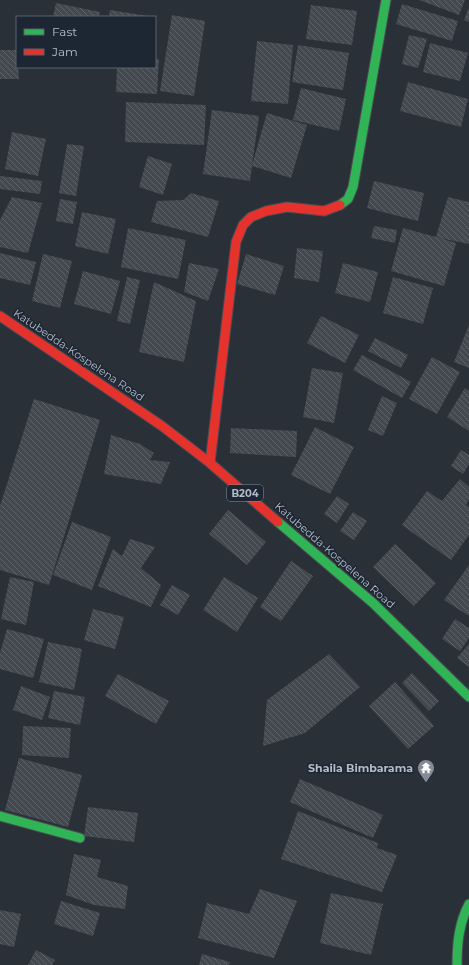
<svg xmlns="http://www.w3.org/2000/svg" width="469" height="965" viewBox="0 0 469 965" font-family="Montserrat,sans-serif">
<defs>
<pattern id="building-back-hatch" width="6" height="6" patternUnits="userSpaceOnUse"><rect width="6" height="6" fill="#444950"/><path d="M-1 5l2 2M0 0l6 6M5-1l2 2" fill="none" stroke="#5d6168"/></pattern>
</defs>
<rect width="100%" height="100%" fill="#2a3038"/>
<!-- building -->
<path fill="url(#building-back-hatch)" d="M419 0H465L459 15Z
M56 3 100 12 99 17H53Z
M402 4 458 21 452 41 396 24Z
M311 5 357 11 352 45 306 39Z
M469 7V22L464 20Z
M110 10 148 16V17H109Z
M172 15 205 21 194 96 160 91Z
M409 35 427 39 418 68 402 64Z
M257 41 293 45 288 104 251 101Z
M430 43 468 53 460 81 423 72Z
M298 45 349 53 343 90 292 82Z
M0 50H17L19 79H0Z
M155 59H159L157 94 116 92 117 67H155Z
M408 82 468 99 461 127 400 111Z
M301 88 346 99 339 131 293 120Z
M126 102 206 105 204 145 125 142Z
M212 110 259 116 252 165 267 113 307 125 291 178 252 166 250 181 203 174Z
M12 132 46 139 38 176 5 169Z
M67 144 84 146 76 196 59 193Z
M148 156 172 164 163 195 139 187Z
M0 176 42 181 40 194 0 189Z
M374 181 424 193 418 221 367 208Z
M191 193 219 201 208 237 151 222 157 201 183 200Z
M12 197 42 203 28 253 0 247V220Z
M448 197 469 202V244L440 238 456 243 444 286 391 271 403 228 436 237Z
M60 199 77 202 73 224 56 221Z
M82 212 116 219 108 254 75 246Z
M374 226 397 230 395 243 371 238Z
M128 228 186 240 178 279 121 267Z
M297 248 323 251 319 282 294 278Z
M0 253 36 262 30 285 0 278Z
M43 254 72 261 60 308 32 301Z
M246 254 284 266 275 295 237 284Z
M189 263 219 269 208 301 184 292Z
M343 263 378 272 370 302 335 293Z
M83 271 120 281 111 314 74 304Z
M127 277 140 280 130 324 117 321Z
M393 277 433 288 423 324 383 313Z
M154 282 196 301 184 362 139 352Z
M321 316 359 335 345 363 307 343Z
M469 325V368L454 362Z
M375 338 408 355 401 368 368 351Z
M362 355 411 382 402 398 353 370Z
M432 357 460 372 437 414 409 399Z
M312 368 343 373 334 423 303 417Z
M465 388 469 391V431L447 417Z
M382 396 397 403 383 436 368 430Z
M34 399 100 420 49 585 0 570V506Z
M315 427 354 447 330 494 291 475Z
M231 428 297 431 296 457 230 453Z
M111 435 140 444 154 453 150 460 170 462 161 484 104 474Z
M461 450 469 455V464L463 474 451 466Z
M460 479 469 487V499L466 505 469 507V535L451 560 402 525 427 491 442 501Z
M337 496 349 504 337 523 324 514Z
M228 510 266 542 247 565 209 534Z
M353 512 367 521 354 540 340 531Z
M72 522 111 537 92 590 53 575Z
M130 539 155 547 141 568 161 585 151 607 98 586 113 549 122 556Z
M395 544 436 583 414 606 373 567Z
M291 561 313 576 281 621 260 607Z
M469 565V616L444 600Z
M10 577 34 582 26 625 1 619Z
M224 577 258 598 237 632 203 610Z
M172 585 190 595 178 615 160 605Z
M93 609 124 617 115 649 84 640Z
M455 619 469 628V638L460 651 442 639Z
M7 629 44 639 33 678 0 669V653Z
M48 642 82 649 74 690 39 682Z
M469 644V667L457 658Z
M329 654 360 687 305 733 263 746 267 700Z
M412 673 439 701 429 711 402 683Z
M118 674 169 701 156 724 105 696Z
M395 682 434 726 408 749 369 706Z
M21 686 50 697 42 720 13 710Z
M54 691 85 697 80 725 48 718Z
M23 726 71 728 69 758 22 755Z
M19 758 82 775 68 827 5 810Z
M300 779 383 815 373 838 290 802Z
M88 807 138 813 134 842 84 836Z
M298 811 378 843 377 848 397 855 382 892 281 859Z
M74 854 101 860 97 877 128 886 125 909 94 905 66 895Z
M260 889 297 901 274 958 198 938 207 903 249 914Z
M331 893 383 904 371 955 320 943Z
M61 901 100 913 93 936 54 924Z
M0 910 21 914 14 947 0 944Z
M36 950 55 960 52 965H28Z
M202 954 230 962 229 965H199Z"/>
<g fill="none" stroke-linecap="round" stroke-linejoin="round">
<defs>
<path id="fast" d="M340 205 348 199 353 187 386 0
M278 522 373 603 469 697
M0 816 80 838
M457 965C457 943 459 923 469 904"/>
<path id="jam" d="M0 316 162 426 210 463 278 522
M210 463 236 242 243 225 251 217 266 211 287 207 324 211 340 205"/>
</defs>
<!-- fast casing -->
<use href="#fast" stroke="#484c53" stroke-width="11"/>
<!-- jam casing -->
<use href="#jam" stroke="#484c53" stroke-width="11"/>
<!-- fast -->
<use href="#fast" stroke="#30b455" stroke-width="9"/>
<!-- jam -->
<use href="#jam" stroke="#e5322d" stroke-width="9"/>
</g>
<!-- icons -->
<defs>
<symbol id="temple-pin" viewBox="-11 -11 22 30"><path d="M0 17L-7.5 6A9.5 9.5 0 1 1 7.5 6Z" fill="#848b96" stroke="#1d2633"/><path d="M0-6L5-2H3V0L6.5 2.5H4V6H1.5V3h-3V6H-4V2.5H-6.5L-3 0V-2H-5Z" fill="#fff"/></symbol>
</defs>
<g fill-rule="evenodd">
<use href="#temple-pin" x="416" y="758" width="20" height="27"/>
</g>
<g text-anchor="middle" stroke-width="3" stroke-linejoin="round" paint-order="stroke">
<!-- shield labels -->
<rect fill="#1d2633" stroke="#878f9c" stroke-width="1" x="227" y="485" width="36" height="16" rx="3"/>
<g font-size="10" font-weight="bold" fill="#b4bcc9">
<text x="245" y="497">B204</text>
</g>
<!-- street labels -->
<g font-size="11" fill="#b4bcc9" stroke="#1d2633">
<text transform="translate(79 355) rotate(34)" y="4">Katubedda-Kospelena Road</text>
<text transform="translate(335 555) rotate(41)" y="4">Katubedda-Kospelena Road</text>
</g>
<!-- poi labels -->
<g font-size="11" font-weight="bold" fill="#b4bcc9" stroke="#1d2633" text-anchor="end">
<text x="413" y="772">Shaila Bimbarama</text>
</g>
</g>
<!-- legend -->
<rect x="16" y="16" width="140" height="52" fill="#1d2633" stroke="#59626f"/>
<rect x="24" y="29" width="20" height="6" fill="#30b455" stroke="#59626f"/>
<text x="52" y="36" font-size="12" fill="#b4bcc9">Fast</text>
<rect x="24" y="49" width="20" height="6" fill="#e5322d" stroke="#59626f"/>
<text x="52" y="56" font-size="12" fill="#b4bcc9">Jam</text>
</svg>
